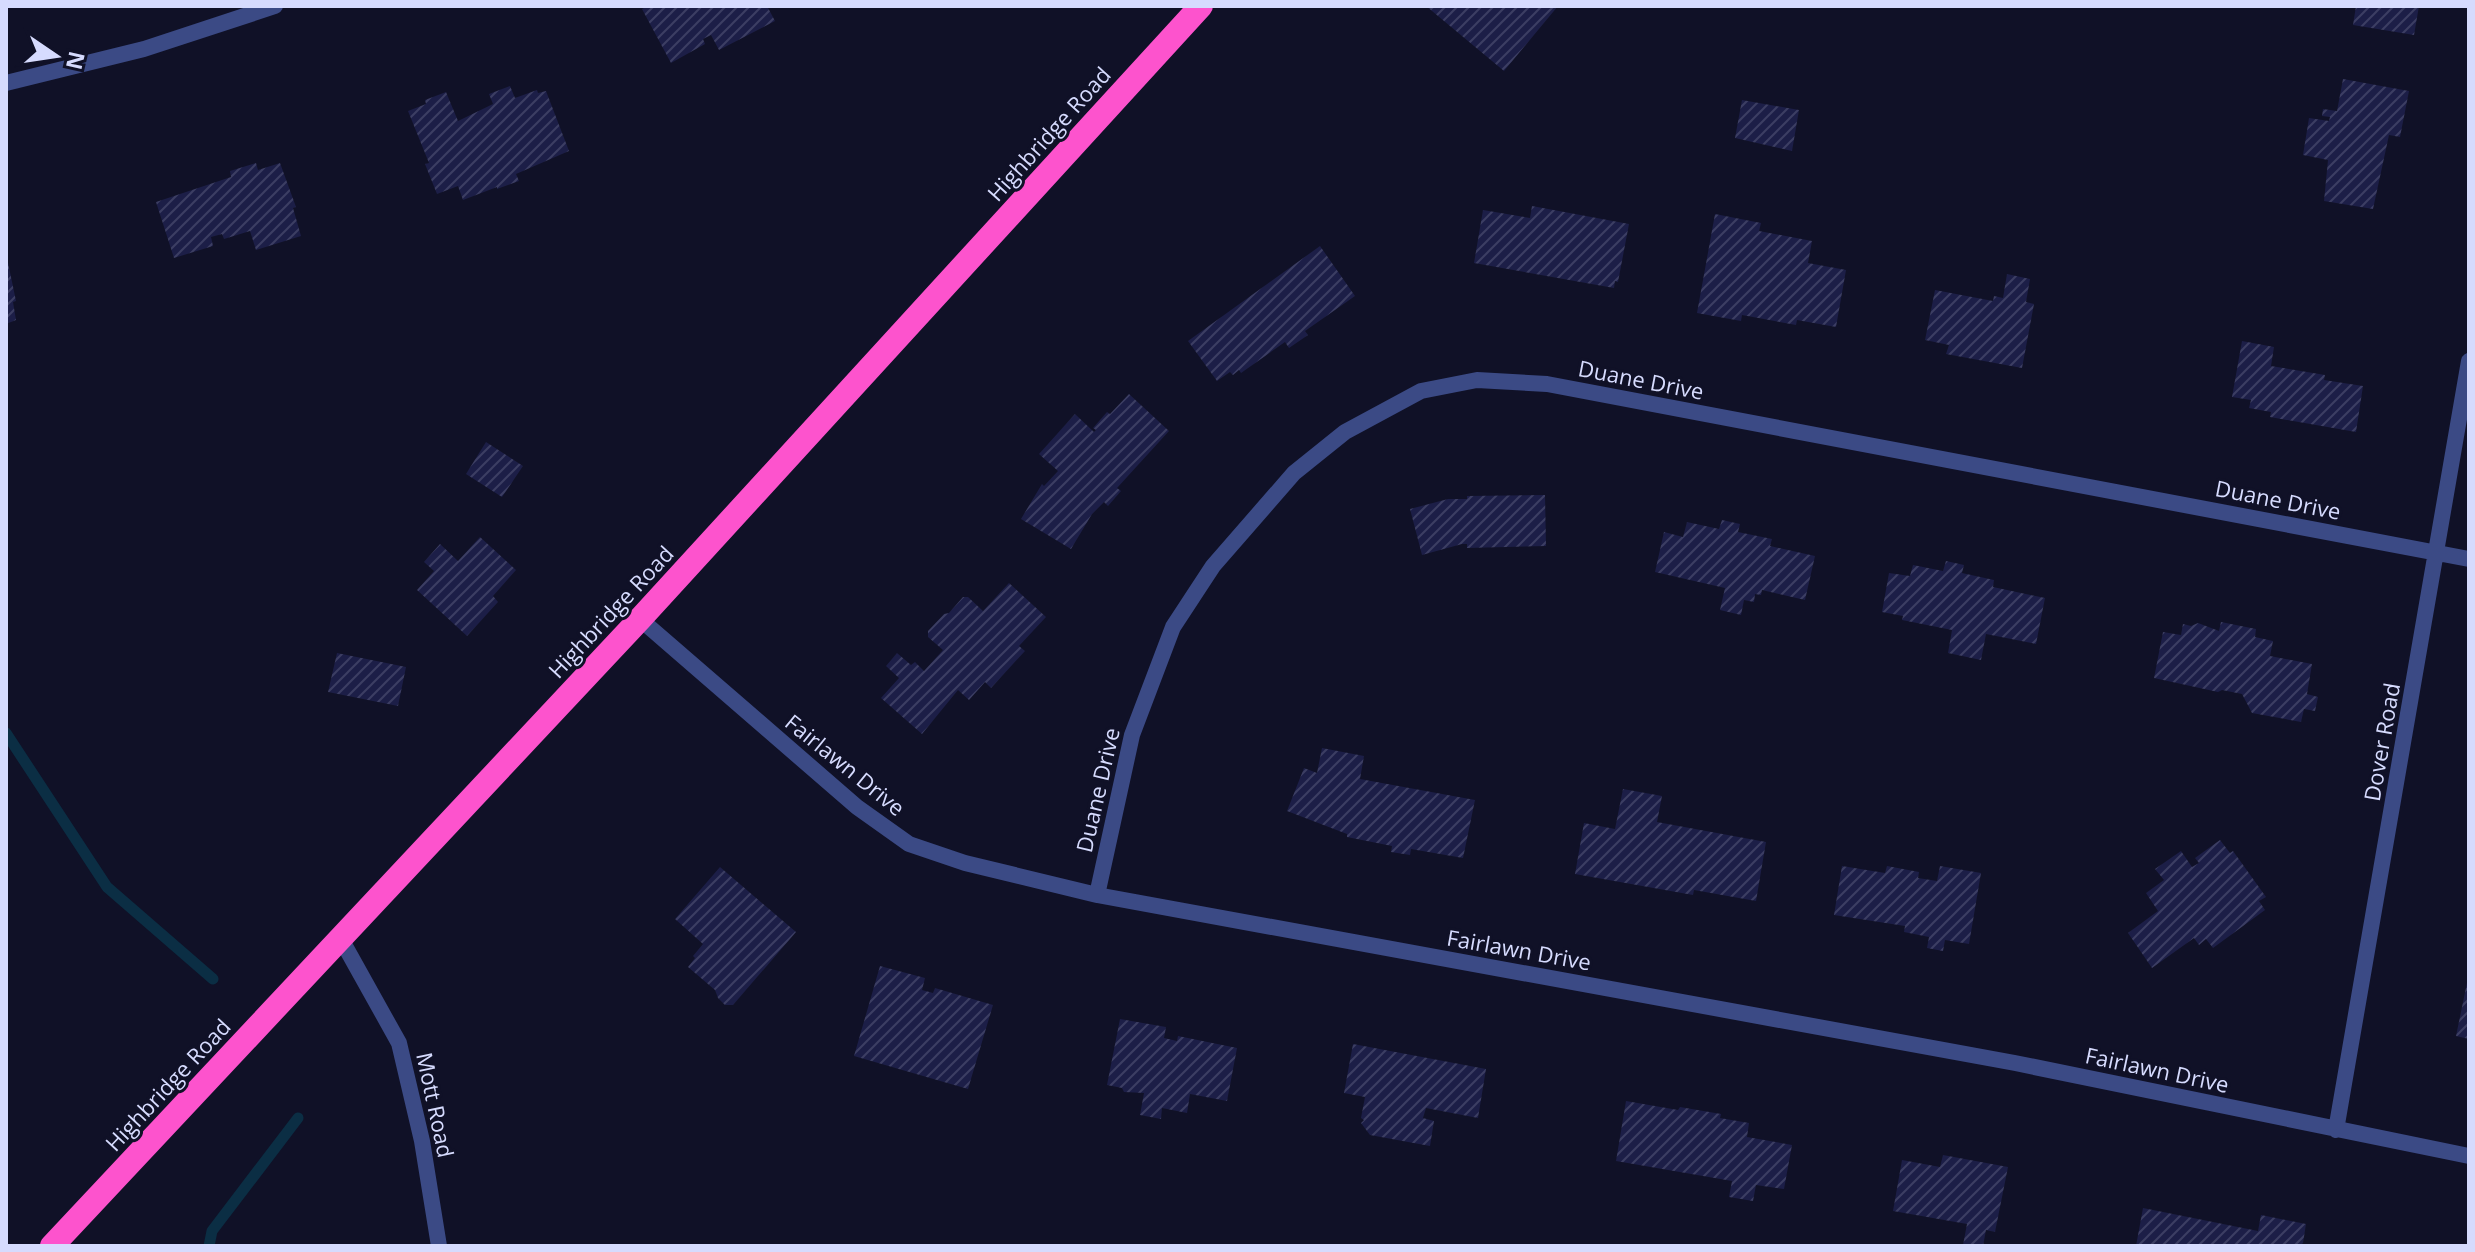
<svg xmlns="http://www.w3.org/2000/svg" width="2475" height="1252" viewBox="0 0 2475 1252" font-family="'Open Sans',sans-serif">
<defs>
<pattern id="building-hatch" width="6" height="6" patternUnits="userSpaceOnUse" patternTransform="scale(2)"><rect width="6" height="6" fill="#1c1e47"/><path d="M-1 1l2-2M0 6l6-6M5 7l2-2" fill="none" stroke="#3c3e63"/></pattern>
</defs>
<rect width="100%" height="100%" fill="#101127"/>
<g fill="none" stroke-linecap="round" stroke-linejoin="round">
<!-- stream -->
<path stroke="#0b2e44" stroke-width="11" d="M6 733 107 887 213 979
M209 1246 212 1231 298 1118"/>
</g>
<!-- building -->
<path fill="url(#building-hatch)" d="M648 6H767L775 21 719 50 711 35 703 39 705 44 671 63 642 9Z
M1426 6H1558L1504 71Z
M2356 6H2419L2414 35 2353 25Z
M2343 79 2409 91 2400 137 2389 135 2373 209 2324 201 2328 160 2303 155 2309 118 2329 121 2330 117 2322 116 2323 109 2337 111Z
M510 86 515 98 537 90 538 93 546 91 569 151 516 174 519 181 497 189V187L463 200 458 186 437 194 425 164 429 163 408 111 426 104 425 100 446 92 458 121 493 104 489 94Z
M1742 100 1799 110 1792 151 1735 138Z
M256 163 258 170 280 163 296 207 293 208 301 236 256 250 250 231 224 239 222 234 211 237 213 246 174 258 156 202 231 177 230 171Z
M1532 206 1629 224 1618 282 1615 281 1614 288 1474 263 1483 210 1530 218Z
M1715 214 1761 223 1759 231 1812 241 1808 263 1846 270 1836 327 1797 320 1796 325 1742 315 1741 321 1697 313Z
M1320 246 1355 296 1305 331 1308 335 1289 348 1285 342 1241 373 1239 370 1233 375 1230 372 1217 381 1188 341Z
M6 253 16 301 13 302 16 320 6 324Z
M2007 274 2030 279 2026 302 2034 304 2022 368 1946 354 1949 345 1925 340 1935 290 1993 301 1994 296 2003 298Z
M2242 341 2274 347 2271 366 2325 375 2324 380 2363 386 2356 432 2270 417 2271 412 2249 408 2251 400 2232 397Z
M1129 394 1169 431 1117 488 1121 491 1108 506 1104 502 1092 514 1071 549 1021 519 1042 484 1044 486 1058 471 1039 454 1075 414 1094 432 1096 430 1093 428 1107 412 1110 414Z
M486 442 523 466 502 497 466 474Z
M1545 495 1546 546 1467 548V544H1462L1422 555 1410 509 1448 499H1467V496Z
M1722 520 1740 524 1738 532 1772 539 1770 546 1815 556 1805 600 1762 590 1761 595 1755 594 1754 602 1744 600 1741 615 1720 610 1725 588 1655 572 1664 532 1683 537 1687 522 1719 529Z
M480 537 516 570 493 596 498 602 467 636 417 590 434 571 424 562 440 544 458 561Z
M1946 561 1964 565 1962 573 1994 580 1993 587 2045 598 2036 644 1986 634 1981 660 1948 653 1952 630 1902 620 1903 616 1882 612 1889 573 1910 576 1913 565 1943 571Z
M1009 583 1046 617 1019 646 1025 651 991 688 985 682 969 700 958 690 922 734 881 698 899 678 886 666 897 653 911 665 915 662 924 671 943 650 928 637V631L944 614 949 613 963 597H968L983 611Z
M2221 622 2256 629 2255 637 2273 641 2270 656 2312 664 2307 694 2318 697 2315 711 2304 709 2301 722 2252 713 2242 694 2222 690 2218 692 2154 678 2163 632 2181 635 2183 624 2191 626 2198 623 2219 631Z
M337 653 406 667 398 706 328 692Z
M1322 748 1364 756 1360 779 1475 800 1463 858 1411 849 1410 855 1391 852 1392 846 1347 837V834L1287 811 1304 768 1317 773Z
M1623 789 1662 796 1657 822 1766 842 1756 901 1694 890 1693 895 1575 874 1584 823 1615 829Z
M2220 840 2230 853 2233 851 2266 897 2259 901 2265 910 2213 948 2206 939 2199 945 2194 938 2152 968 2128 933 2158 911 2146 893 2164 880 2155 869 2181 851 2192 867 2199 863 2195 858Z
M1842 866 1885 873 1887 866 1919 872 1918 878 1937 881 1940 866 1981 873 1969 944 1945 940 1943 951 1927 948 1929 937 1904 932 1905 926 1834 915Z
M720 867 796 932 733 1005H725L718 998 715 990 688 967 695 958 693 956 703 944 675 919Z
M880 966 925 978 922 990 933 993 935 988 993 1005 968 1089 854 1056Z
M2468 978 2469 979V1039L2456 1036Z
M1120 1019 1166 1027 1164 1038 1177 1041 1178 1036 1237 1048 1227 1101 1190 1094 1187 1113 1162 1108 1161 1119 1140 1115 1144 1093 1124 1092 1122 1088 1107 1085Z
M1353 1044 1486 1069 1478 1118 1426 1108 1423 1118 1434 1121 1430 1146 1370 1135 1361 1123 1364 1120 1361 1118 1365 1097 1344 1093Z
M1626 1101 1678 1110 1680 1107 1721 1114 1720 1118 1749 1123 1747 1137 1792 1145 1784 1189 1756 1185 1753 1201 1729 1197 1732 1181 1616 1161Z
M1943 1155 2008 1167 1995 1232 1986 1230 1983 1246 1963 1245 1967 1224 1893 1211 1902 1160 1940 1167Z
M2143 1208 2258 1231 2261 1215 2306 1224 2303 1243 2300 1246H2136Z"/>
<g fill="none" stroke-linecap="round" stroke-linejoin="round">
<!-- street -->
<path stroke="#3b4a85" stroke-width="16" d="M6 83 144 49 275 6
M640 619 857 807 909 844 965 863 1097 895 2015 1063 2469 1156
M1097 895 1132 735 1173 627 1213 566 1294 473 1345 432 1421 391 1477 380 1547 384 2469 559
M341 939 399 1043 422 1141 439 1246
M2336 1130 2469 361"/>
<!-- highway -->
<path stroke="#fd53cd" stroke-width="24" d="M52 1246 640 619 1201 6"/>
</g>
<g text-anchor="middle" stroke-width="6" stroke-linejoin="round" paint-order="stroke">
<!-- street labels -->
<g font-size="22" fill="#d6dbfe" stroke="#101127">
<text transform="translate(1049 134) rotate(-48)" y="8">Highbridge Road</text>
<text transform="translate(1641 380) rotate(11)" y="8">Duane Drive</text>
<text transform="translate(2278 500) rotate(11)" y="8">Duane Drive</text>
<text transform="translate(611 612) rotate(-47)" y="8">Highbridge Road</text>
<text transform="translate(2382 742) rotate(-80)" y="8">Dover Road</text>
<text transform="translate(845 765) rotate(39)" y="8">Fairlawn Drive</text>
<text transform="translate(1098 790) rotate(-77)" y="8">Duane Drive</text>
<text transform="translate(1519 950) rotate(10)" y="8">Fairlawn Drive</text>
<text transform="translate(2157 1070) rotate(12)" y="8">Fairlawn Drive</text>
<text transform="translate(168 1085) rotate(-47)" y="8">Highbridge Road</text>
<text transform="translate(435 1105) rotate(78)" y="8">Mott Road</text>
</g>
</g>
<!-- border -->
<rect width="2475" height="1252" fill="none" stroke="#d6dbfe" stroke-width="16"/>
<!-- north arrow -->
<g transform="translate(56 56) rotate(103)" stroke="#101127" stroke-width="6" paint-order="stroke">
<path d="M0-6L14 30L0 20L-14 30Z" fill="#d6dbfe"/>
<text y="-12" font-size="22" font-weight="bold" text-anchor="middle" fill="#d6dbfe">N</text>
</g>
</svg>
